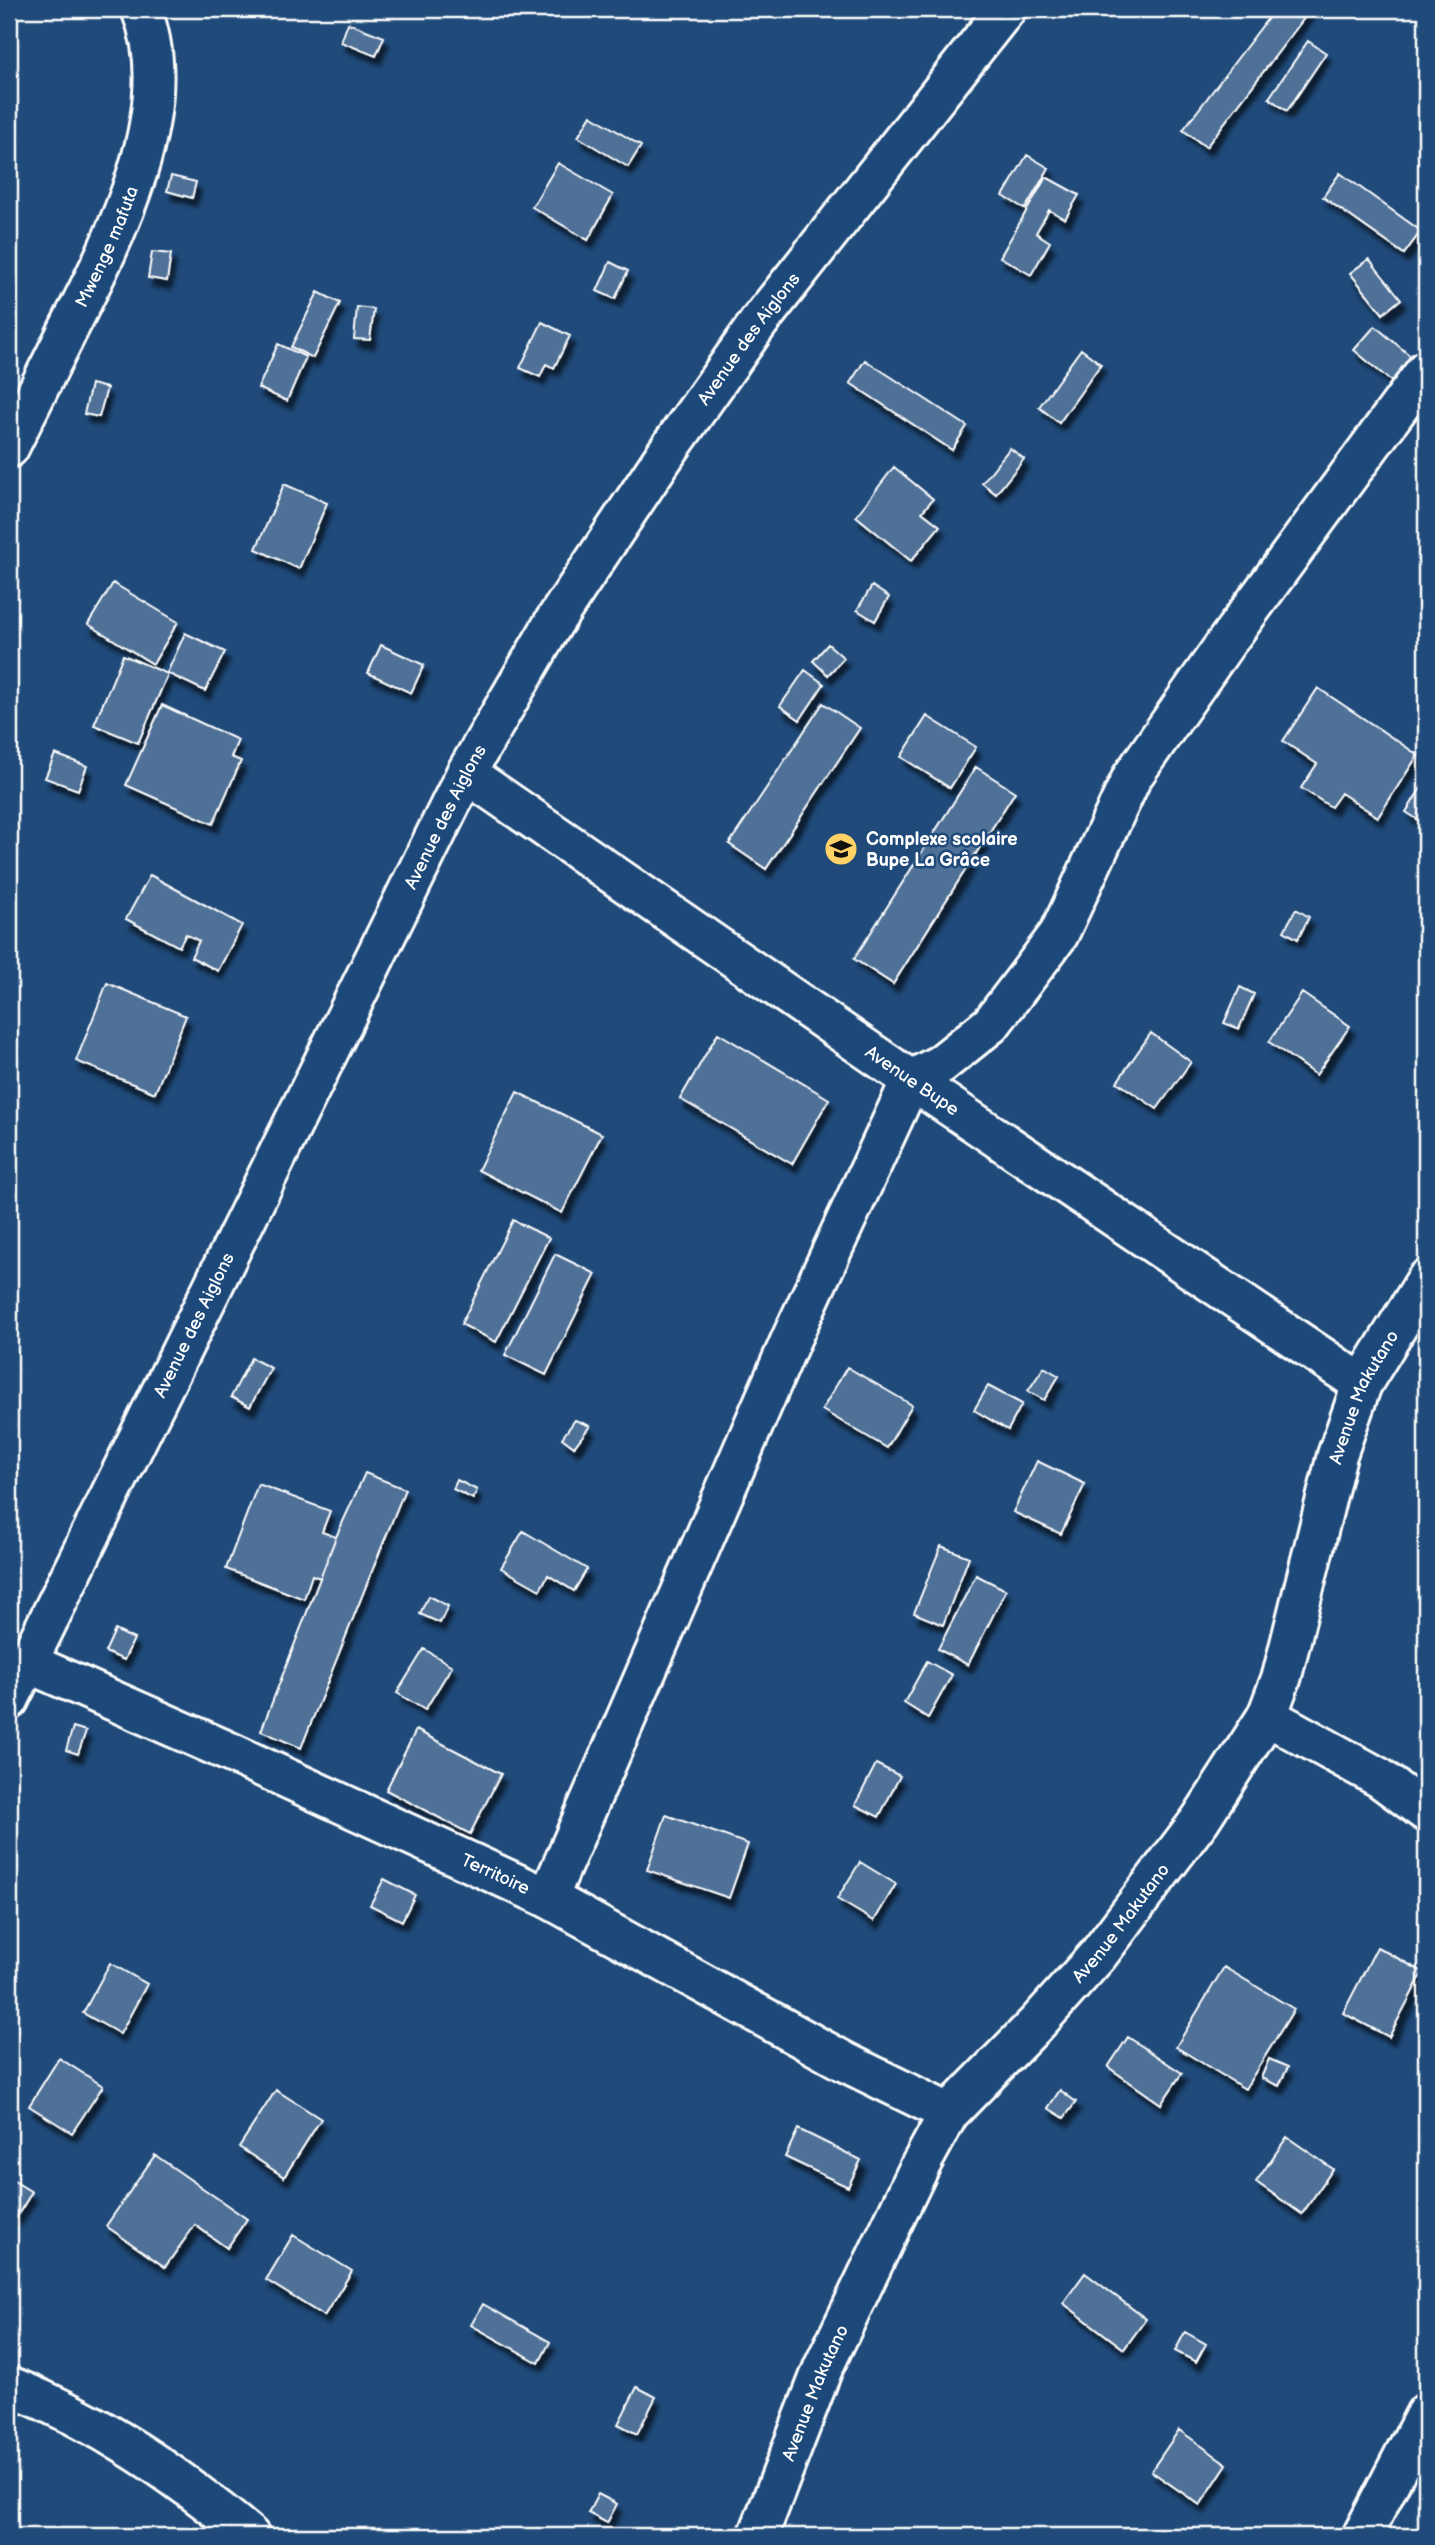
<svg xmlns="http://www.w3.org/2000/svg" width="1435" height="2545" viewBox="0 0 1435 2545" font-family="'Balsamiq Sans',sans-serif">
<defs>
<filter id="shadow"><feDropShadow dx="4.5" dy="8" stdDeviation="2" flood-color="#0009"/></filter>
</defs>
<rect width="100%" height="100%" fill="#1f4a7a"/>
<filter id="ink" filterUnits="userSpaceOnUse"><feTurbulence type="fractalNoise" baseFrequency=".0143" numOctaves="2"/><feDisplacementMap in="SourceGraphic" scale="14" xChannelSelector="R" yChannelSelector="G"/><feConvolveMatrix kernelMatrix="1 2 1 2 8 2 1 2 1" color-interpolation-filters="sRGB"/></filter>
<g filter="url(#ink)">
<!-- building -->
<path fill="#507197" stroke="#fff" stroke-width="2" filter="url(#shadow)" d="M1275 9H1311L1206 147 1183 130Z
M348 23 384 37 376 56 341 42Z
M1308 41 1326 53 1287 111 1269 98Z
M591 115 641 146 628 167 578 137Z
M1027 155 1049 168 1025 209 1003 196Z
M558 163 613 195 588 240 532 207Z
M1340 173 1421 231 1404 254 1323 197Z
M171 176 196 182 192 198 167 191Z
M1046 177 1079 195 1065 219 1049 210 1036 233 1050 242 1031 275 1000 257Z
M152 252 171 254 167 281 148 278Z
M1369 259 1401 299 1383 314 1350 273Z
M610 262 628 271 615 299 597 291Z
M318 292 340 303 313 358 291 347Z
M357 307 374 309 370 340 354 339Z
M542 322 570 336 554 368 546 364 540 377 520 368Z
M1375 326 1420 364 1399 388 1354 350Z
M278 344 306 357 287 401 258 388Z
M1081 349 1101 364 1059 423 1039 407Z
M865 360 967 426 952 450 850 383Z
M91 384 107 388 99 417 84 414Z
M1010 448 1024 459 996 494 982 483Z
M894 467 933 499 922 512 940 526 911 561 856 516Z
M284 484 327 503 299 569 256 549Z
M113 583 178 622 153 664 88 624Z
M872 586 889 597 875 621 857 610Z
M185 633 225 652 205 691 167 673Z
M828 644 844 658 828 675 813 661Z
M381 645 424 665 411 693 368 673Z
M123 655 168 674 138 743 94 725Z
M805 670 824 684 800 720 780 706Z
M1318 688 1418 755 1378 817 1341 793 1331 807 1301 788 1317 764 1283 741Z
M823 703 860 728 766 869 729 844Z
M162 705 238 740 231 757 241 761 213 824 126 785Z
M927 716 976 747 950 788 901 757Z
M55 754 87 766 78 790 45 778Z
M976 767 1015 792 893 984 854 959Z
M1426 780V825L1406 812Z
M150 875 242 925 218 971 191 957 199 941 186 934 179 947 126 919Z
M1296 909 1309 917 1298 939 1284 931Z
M107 983 186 1016 155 1093 76 1061Z
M1240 987 1254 994 1239 1029 1224 1023Z
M1302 993 1350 1026 1316 1075 1269 1042Z
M718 1033 829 1099 792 1164 680 1099Z
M1151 1033 1191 1062 1157 1109 1117 1082Z
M517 1092 602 1134 562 1213 478 1170Z
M513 1220 549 1238 496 1342 461 1324Z
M555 1254 596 1274 546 1375 505 1355Z
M251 1358 271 1368 250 1407 231 1397Z
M847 1367 912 1405 887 1448 822 1410Z
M1044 1367 1059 1376 1044 1400 1028 1391Z
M988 1386 1022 1404 1008 1430 974 1410Z
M575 1420 590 1426 574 1447 562 1438Z
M1037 1461 1085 1484 1061 1534 1013 1512Z
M365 1473 405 1489 301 1748 261 1731 336 1537Z
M457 1480 477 1490 473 1499 453 1489Z
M258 1484 330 1511 322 1532 336 1537 320 1578 312 1575 304 1599 226 1569Z
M523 1531 587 1569 574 1591 548 1575 540 1590 501 1568Z
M941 1546 969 1557 943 1625 914 1613Z
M976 1575 1006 1590 968 1665 938 1649Z
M428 1596 448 1606 440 1623 420 1614Z
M115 1630 134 1639 124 1660 105 1652Z
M424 1649 452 1666 425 1710 397 1693Z
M927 1661 952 1675 928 1718 904 1703Z
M73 1727 86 1731 78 1754 66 1750Z
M416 1730 501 1774 470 1834 386 1790Z
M876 1764 900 1776 879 1817 855 1805Z
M666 1815 748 1844 729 1898 647 1870Z
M860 1862 896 1884 874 1921 837 1899Z
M384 1879 415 1895 402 1921 370 1905Z
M1377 1947 1423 1972 1389 2037 1343 2013Z
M110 1963 147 1984 120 2034 83 2013Z
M1224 1967 1294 2009 1245 2089 1176 2047Z
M1128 2037 1182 2073 1161 2104 1108 2067Z
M59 2058 103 2086 72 2133 29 2106Z
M1269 2059 1288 2067 1279 2086 1261 2078Z
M276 2090 321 2119 284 2177 239 2147Z
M1060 2090 1076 2102 1064 2118 1048 2108Z
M798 2129 861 2160 848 2187 785 2157Z
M1287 2137 1333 2169 1302 2214 1256 2182Z
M155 2155 247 2219 227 2248 195 2225 165 2267 106 2226Z
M9 2178 32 2192 16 2218 9 2214Z
M293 2235 352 2271 324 2316 266 2280Z
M1085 2273 1146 2319 1124 2349 1063 2303Z
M483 2304 550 2342 539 2363 471 2325Z
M1185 2332 1206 2344 1196 2362 1175 2351Z
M637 2387 656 2397 637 2434 618 2424Z
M1179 2430 1227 2464 1200 2505 1151 2471Z
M598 2494 617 2504 607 2523 588 2513Z"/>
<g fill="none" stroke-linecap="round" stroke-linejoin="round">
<defs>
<g id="minor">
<path id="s1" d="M9 448C29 408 49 368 69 328 114 240 182 108 141 9"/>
<path id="s2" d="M466 773 911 1080 1362 1384"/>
<path id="s3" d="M28 1663 223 1749 548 1898 845 2062 949 2113"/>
<path id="s4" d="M9 1700 466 773 554 622 667 452 759 322 1006 9"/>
<path d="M1267 1716 1380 1778 1426 1812"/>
<path d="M548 1898 791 1339 911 1080 941 1064 991 1024 1059 934 1132 777 1225 644 1426 370"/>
<path d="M9 2386C99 2421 176 2474 250 2536"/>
<path id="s5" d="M758 2536 823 2368 920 2166 949 2113 1038 2022 1098 1955 1200 1820 1267 1716 1282 1676 1337 1455 1362 1384 1426 1280"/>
<path d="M1362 2536 1426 2413"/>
</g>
</defs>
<!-- minor casing -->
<use href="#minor" stroke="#fff" stroke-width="44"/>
<!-- minor -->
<use href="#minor" stroke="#1f4a7a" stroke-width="38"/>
</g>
</g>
<!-- icons -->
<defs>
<symbol id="school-disc" viewBox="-11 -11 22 22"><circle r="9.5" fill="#ffd166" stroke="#1f4a7a"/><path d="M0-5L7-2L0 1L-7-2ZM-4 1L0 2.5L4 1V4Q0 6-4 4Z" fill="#111"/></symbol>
</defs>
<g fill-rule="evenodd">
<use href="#school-disc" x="822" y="830" width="38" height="38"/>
</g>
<g text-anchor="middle" stroke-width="5" stroke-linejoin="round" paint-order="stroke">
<!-- street labels -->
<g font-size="18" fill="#fff" stroke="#1f4a7a">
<text dy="6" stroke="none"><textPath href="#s1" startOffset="224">Mwenge mafuta</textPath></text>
<text dy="6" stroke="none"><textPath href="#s4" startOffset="1552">Avenue des Aiglons</textPath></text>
<text dy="6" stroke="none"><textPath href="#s4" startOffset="985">Avenue des Aiglons</textPath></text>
<text dy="6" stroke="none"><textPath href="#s2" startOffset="542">Avenue Bupe</textPath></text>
<text dy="6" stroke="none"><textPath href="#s4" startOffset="418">Avenue des Aiglons</textPath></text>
<text dy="6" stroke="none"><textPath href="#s5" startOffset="1309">Avenue Makutano</textPath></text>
<text dy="6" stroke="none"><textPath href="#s3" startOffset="513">Territoire</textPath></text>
<text dy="6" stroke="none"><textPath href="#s5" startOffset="721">Avenue Makutano</textPath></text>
<text dy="6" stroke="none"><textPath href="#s5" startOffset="154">Avenue Makutano</textPath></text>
</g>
<!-- poi labels -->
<g font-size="18" font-weight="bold" fill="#fff" stroke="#1f4a7a" text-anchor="start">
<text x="866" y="845">Complexe scolaire<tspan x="866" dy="21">Bupe La Grâce</tspan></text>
</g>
</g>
<!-- margin -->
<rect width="1435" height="2545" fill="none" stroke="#1f4a7a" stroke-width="35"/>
<rect x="18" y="18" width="1400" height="2510" fill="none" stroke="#fff" stroke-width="2.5" filter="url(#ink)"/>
</svg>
